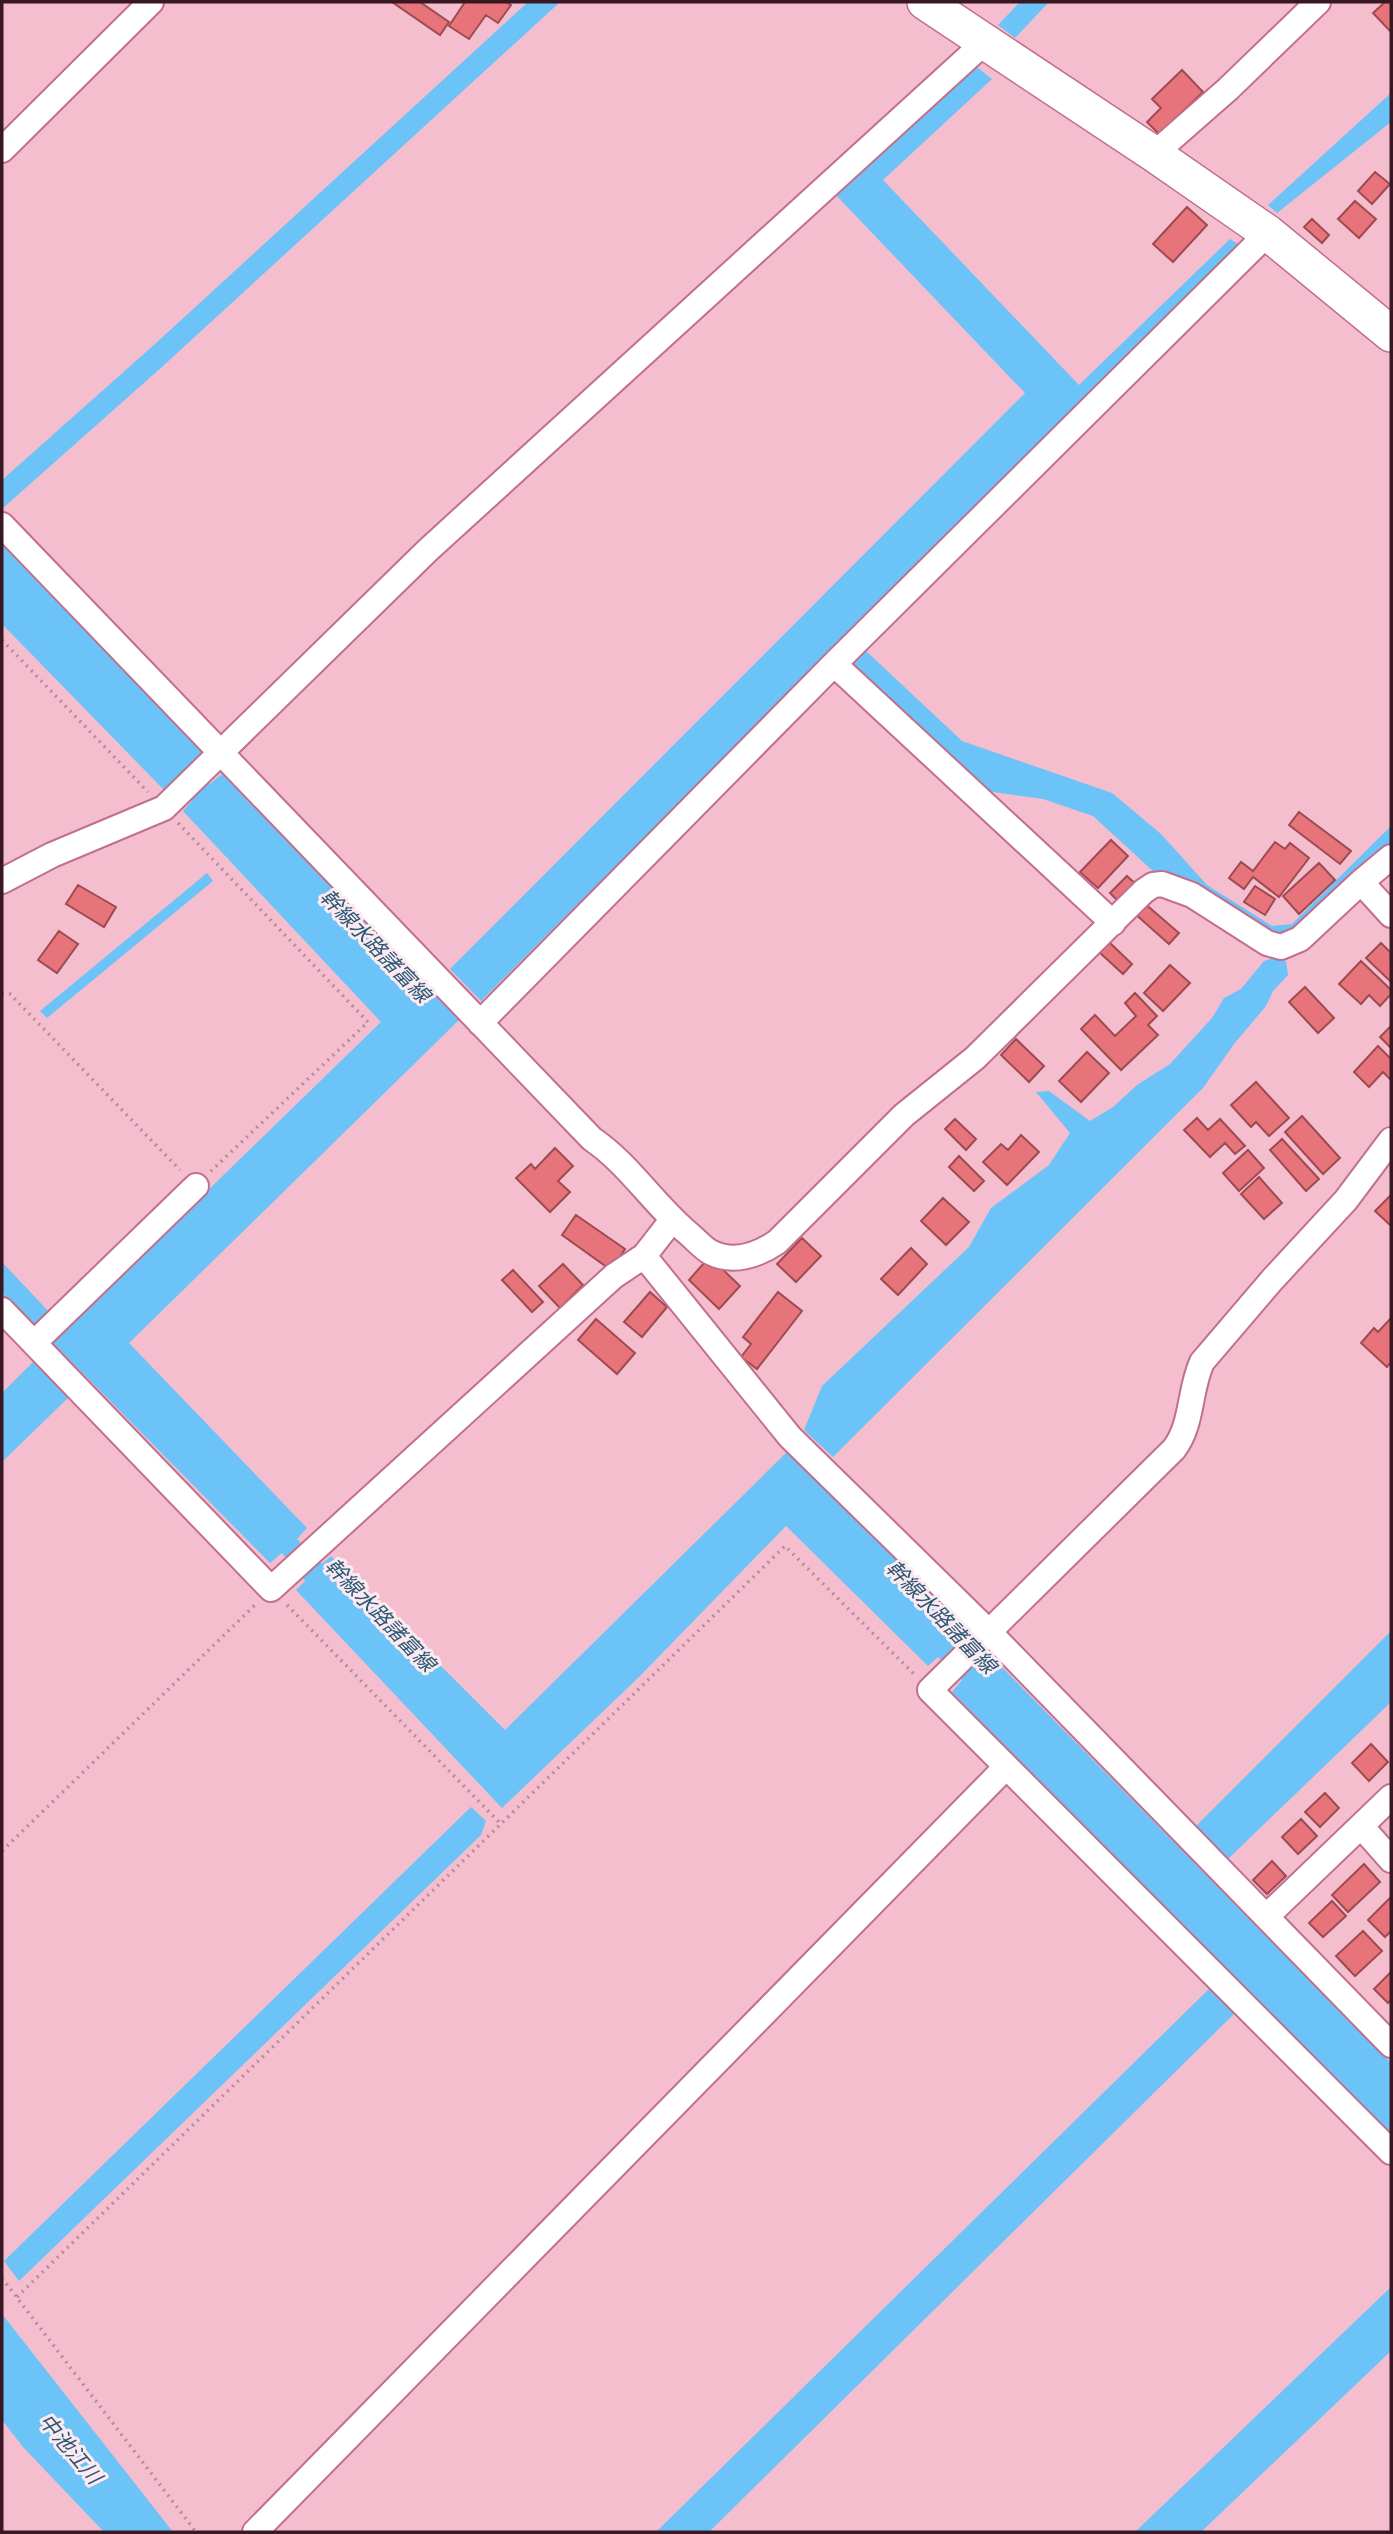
<svg xmlns="http://www.w3.org/2000/svg" width="1393" height="2534" viewBox="0 0 1393 2534" font-family="Signika,'Noto Sans JP',sans-serif">
<rect width="100%" height="100%" fill="#f4becf"/>
<!-- water -->
<path fill="#6bc3f8" d="M528 2H560L163 366 3 508 2 480 155 344Z
M1020 2H1049L1015 38 998 25Z
M973 64 992 79 883 180 1079 385 1230 239 1238 244 481 1001 450 969 1025 393 833 192Z
M1391 93V122L1277 213 1268 205Z
M2 545 203 752 191 765 210 784 222 774 459 1020 129 1343 307 1528 297 1539 322 1564 331 1556 505 1730 789 1450 965 1630 956 1639 979 1664 990 1655 1391 2063V2135L952 1692 962 1680 938 1657 928 1666 786 1526 639 1677 502 1808 296 1590 305 1581 282 1553 270 1563 52 1342 381 1022 183 811 193 800 175 780 164 790 2 624Z
M864 649 962 741 1112 793 1161 834 1207 885 1272 926 1292 924 1391 826V848L1290 935 1278 938 1277 960 1286 961 1288 975 1273 991 1266 1006 1234 1044 1203 1088 833 1457 804 1430 822 1386 969 1247 991 1208 1049 1165 1070 1133 1036 1092 1049 1091 1090 1121 1113 1107 1137 1085 1170 1064 1212 1018 1224 998 1241 989 1264 961 1270 959 1271 937 1201 893 1154 872 1093 816 1043 799 986 791 850 664Z
M207 873 213 881 47 1018 40 1011Z
M2 1262 51 1314 35 1328 2 1293Z
M33 1362 69 1397 2 1462V1393Z
M1391 1631V1702L1228 1859 1196 1826Z
M471 1807 486 1821 481 1835 19 2281 4 2261Z
M1212 1986 1237 2011 709 2532H656Z
M1391 2287V2351L1201 2532H1135Z
M2 2314 173 2532H104L23 2447 2 2420Z"/>
<!-- building -->
<path fill="#e8747b" stroke="#9d4b50" stroke-width="2" d="M392 2H420L449 22 440 35Z
M465 2H506L511 5 498 23 486 15 469 39 449 26Z
M1385 2H1391V32L1373 13Z
M1182 70 1203 92 1159 134 1147 122 1161 108 1152 99Z
M1375 172 1390 184 1372 204 1358 191Z
M1355 201 1376 219 1359 238 1338 219Z
M1187 207 1207 225 1173 262 1153 244Z
M1312 219 1329 235 1322 243 1304 227Z
M1299 812 1351 851 1340 864 1289 825Z
M1111 840 1128 856 1098 888 1080 872Z
M1275 842 1285 849 1290 843 1309 858 1279 897 1253 877 1244 889 1229 878 1241 862 1253 871Z
M1319 863 1335 880 1299 914 1283 896Z
M1127 876 1138 886 1121 904 1110 893Z
M78 885 116 907 104 927 66 904Z
M1255 886 1275 899 1265 915 1244 902Z
M1143 902 1179 933 1169 944 1134 913Z
M59 931 78 944 57 973 38 960Z
M1109 942 1132 964 1123 974 1099 952Z
M1381 943 1391 953V982L1366 958Z
M1361 961 1391 990V994L1380 1006 1369 995 1361 1004 1339 984Z
M1170 965 1190 983 1163 1011 1144 993Z
M1305 987 1334 1018 1318 1033 1289 1002Z
M1135 993 1157 1016 1148 1025 1158 1035 1121 1070 1081 1029 1095 1015 1115 1036 1136 1016 1125 1003Z
M1391 1026V1048L1380 1037Z
M1016 1039 1044 1066 1029 1082 1001 1055Z
M1378 1046 1391 1059V1080L1383 1072 1369 1087 1354 1072Z
M1087 1052 1109 1073 1081 1102 1059 1081Z
M1256 1082 1289 1118 1269 1136 1256 1122 1251 1127 1231 1105Z
M1302 1116 1340 1158 1323 1174 1285 1132Z
M1197 1118 1208 1130 1220 1119 1245 1146 1235 1154 1225 1143 1210 1157 1184 1130Z
M955 1119 976 1139 966 1150 945 1129Z
M1021 1135 1039 1152 1007 1185 983 1162 1001 1144 1008 1150Z
M1282 1139 1319 1179 1306 1191 1270 1150Z
M555 1148 573 1166 558 1181 570 1192 550 1212 516 1178 531 1164 535 1169Z
M1248 1150 1264 1168 1239 1191 1223 1173Z
M959 1156 984 1181 974 1191 949 1167Z
M1259 1177 1282 1203 1264 1219 1241 1194Z
M1391 1195V1226L1375 1211Z
M943 1198 969 1222 946 1245 921 1221Z
M576 1215 625 1249 611 1270 562 1235Z
M802 1238 821 1256 796 1282 777 1264Z
M911 1248 927 1264 898 1295 881 1279Z
M704 1263 718 1265 740 1286 719 1309 689 1280Z
M563 1264 583 1285 560 1308 539 1286Z
M513 1270 543 1302 532 1312 502 1280Z
M650 1292 667 1307 642 1337 624 1322Z
M778 1292 802 1311 757 1369 741 1357 751 1344 743 1337Z
M1391 1318V1362L1387 1367 1361 1343 1374 1328 1378 1332Z
M596 1319 635 1353 617 1374 578 1340Z
M1371 1744 1388 1762 1369 1781 1352 1763Z
M1325 1793 1339 1808 1320 1827 1305 1812Z
M1301 1819 1317 1836 1298 1854 1282 1837Z
M1272 1861 1286 1876 1267 1894 1253 1880Z
M1364 1864 1380 1882 1348 1912 1332 1895Z
M1391 1897V1931L1385 1937 1368 1920Z
M1332 1901 1346 1916 1323 1937 1309 1923Z
M1363 1931 1382 1951 1355 1976 1336 1956Z
M1391 1972V2000L1388 2003 1374 1989Z"/>
<g fill="none" stroke-linecap="round" stroke-linejoin="round">
<defs>
<path id="street" d="M2 150 151 2
M1154 154 1228 89 1318 2
M2 525 592 1139C629 1164 654 1205 689 1234 696 1240 703 1248 710 1252 733 1264 758 1255 777 1242L904 1115 975 1058 1144 891 1153 885 1162 884 1192 895 1267 943 1281 947 1300 939 1361 882
M834 664 1113 923
M1391 857 1361 882 1391 915
M2 881 52 855 164 808 428 550 985 42
M480 1023 834 664 1268 233
M1391 1140 1346 1200 1272 1280 1202 1362C1189 1390 1193 1424 1174 1449L930 1690 1391 2152
M672 1220 644 1256 790 1437 989 1632 1391 2045
M2 1310 271 1589 614 1276 644 1256
M34 1343 196 1186
M1361 1826 1391 1860
M1267 1916 1391 1797
M255 2532 1006 1767"/>
<path id="secondary" d="M925 2 1154 154 1268 233 1391 334"/>
</defs>
<!-- street casing -->
<use href="#street" stroke="#c26f8d" stroke-width="28"/>
<!-- secondary casing -->
<use href="#secondary" stroke="#c26f8d" stroke-width="38"/>
<!-- path -->
<path stroke="#b98a99" stroke-width="3.5" stroke-dasharray="2 5" stroke-linecap="butt" d="M2 640 148 792
M178 823 368 1022 210 1172
M2 994H10L180 1170
M287 1605 501 1824
M2 1851 255 1605
M2 2278 196 2532
M17 2297 785 1546 916 1676"/>
<!-- street -->
<use href="#street" stroke="#fff" stroke-width="24"/>
<!-- secondary -->
<use href="#secondary" stroke="#fff" stroke-width="35"/>
</g>
<g text-anchor="middle" stroke-width="6" stroke-linejoin="round" paint-order="stroke">
<!-- water labels -->
<g font-size="21" font-style="italic" fill="#295874" stroke="#fdeaf0">
<text transform="translate(375 946) rotate(46)" y="7">幹線水路諸富線</text>
<text transform="translate(380 1615) rotate(46)" y="7">幹線水路諸富線</text>
<text transform="translate(941 1617) rotate(46)" y="7">幹線水路諸富線</text>
<text transform="translate(70 2449) rotate(50)" y="7">中池江川</text>
</g>
</g>
<!-- border -->
<rect width="1393" height="2534" fill="none" stroke="#391824" stroke-width="7"/>
</svg>
